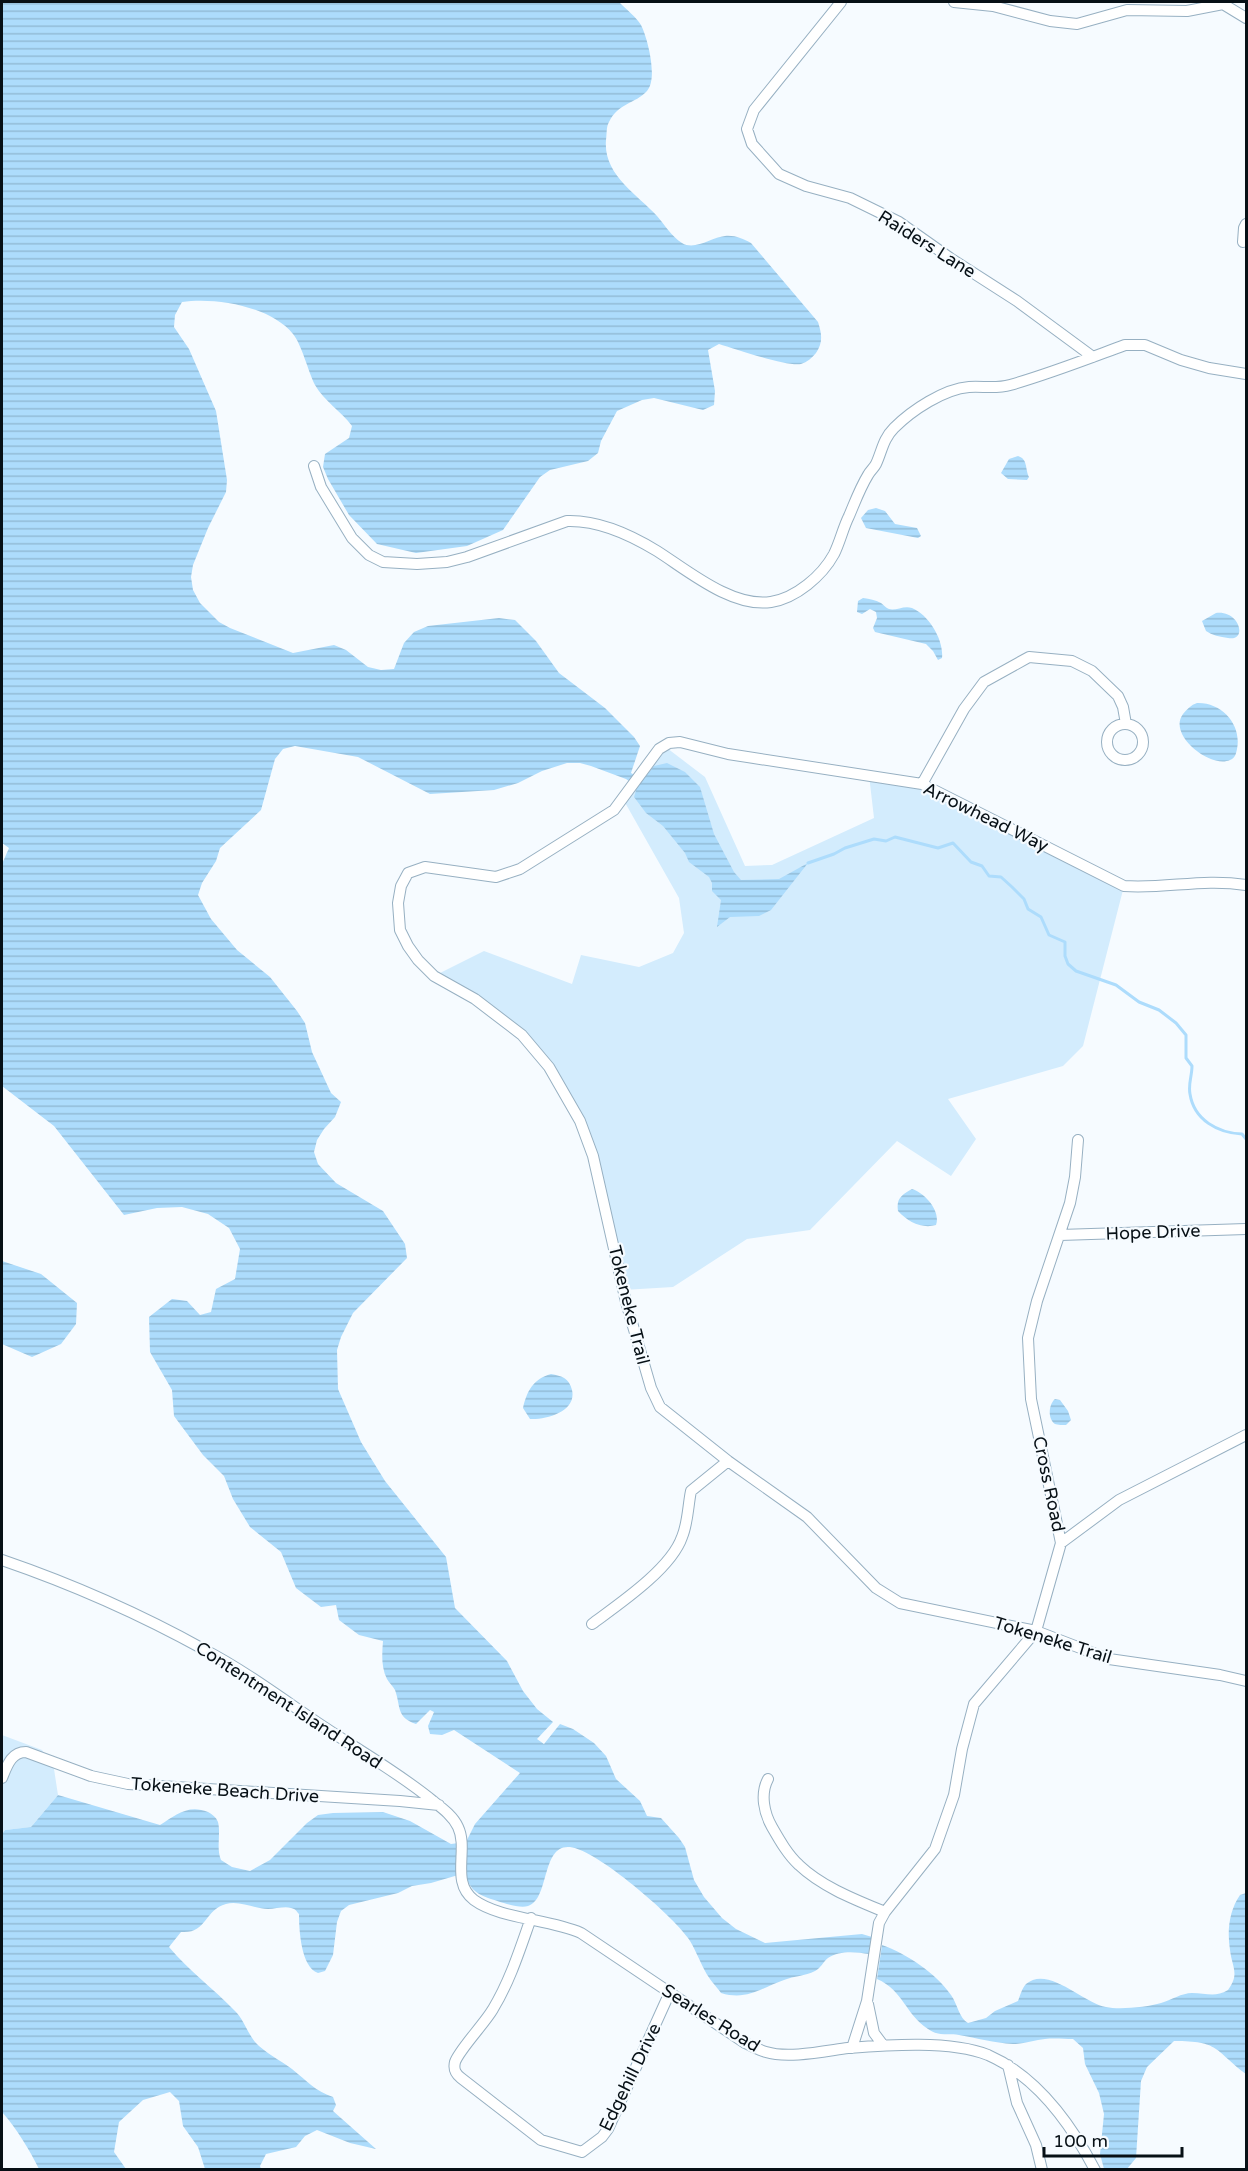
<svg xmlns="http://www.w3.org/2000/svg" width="1248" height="2171" viewBox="0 0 1248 2171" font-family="'Varela Round',sans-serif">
<defs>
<pattern id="water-rules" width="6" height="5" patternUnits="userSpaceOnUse" patternTransform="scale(1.5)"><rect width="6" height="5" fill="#addcfc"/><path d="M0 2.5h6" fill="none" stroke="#93bcd7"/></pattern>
</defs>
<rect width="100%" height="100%" fill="#f6fbff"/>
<!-- green -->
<path fill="#d3ecfd" d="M663 745 705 777 745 866 772 865 874 818 869 775 922 784 1124 886 1083 1046 1063 1066 948 1099 976 1139 951 1176 897 1141 810 1230 747 1239 673 1287 623 1290 580 1121 522 1035 434 976 484 951 572 984 581 955 639 967 673 953 684 933 679 898 623 799Z
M2 1735 42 1750 54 1769 58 1795 31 1827 5 1830 2 1834Z"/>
<!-- water -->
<path fill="url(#water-rules)" d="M2 2H619C626 9 636 17 641 25 648 39 658 79 647 91 635 104 618 103 609 122 606 127 607 134 606 140 603 175 637 194 657 216 665 225 671 236 682 243 695 251 712 237 725 236 735 235 743 239 751 243L818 322C822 334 823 343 816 353 812 358 807 362 801 364 788 367 735 349 719 344L708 350 715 391 714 405 703 410 654 398 642 400 617 411 601 441 598 453 588 461 550 470 540 477 503 530 467 546 416 553 377 544 349 515 328 479 323 467 325 454 349 438 352 426C341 411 324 401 315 385 308 371 302 345 293 334 270 306 215 297 182 302L175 315 174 327 189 349 216 411 227 480 226 492 208 528 193 565 191 577 193 590 200 603 219 622 230 628 293 653 334 645 346 650 368 667 381 670 394 669 404 643 414 632 428 626 499 618 515 620 536 641 559 673 605 708 634 737 640 746 631 773 643 780 654 766 667 763 685 772 700 787 714 834 734 872 741 880 779 879 808 863 771 910 759 916 730 917 717 927 721 900 712 891V883L709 877 689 862 685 853 663 826 646 813 634 797 637 787 626 779 591 766 580 763H567L542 771 518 783 494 790 430 794 358 757 295 746 283 749 275 759 261 810 220 848 216 861 202 883 198 895 211 919 237 950 270 977 297 1011 305 1023 312 1052 331 1093 341 1102 335 1117 324 1129 317 1140 314 1152 318 1164 336 1183 383 1211 405 1244 407 1258 353 1313 341 1337 337 1350 338 1389 361 1442 385 1481 446 1557 455 1608 507 1661 523 1691 537 1709 553 1722 537 1739 544 1744 560 1724 573 1729 594 1743 606 1756 616 1779 640 1801 647 1816 661 1818 679 1838 685 1847 694 1880 704 1897 722 1918 736 1929 765 1943 862 1934 872 1937 869 1954C856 1952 840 1950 828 1958 823 1962 821 1968 815 1971 805 1976 794 1976 784 1980 761 1988 747 2001 721 1993 716 1986 709 1979 705 1971 699 1960 695 1948 688 1938 672 1915 597 1850 570 1847 541 1844 550 1899 528 1906 518 1909 498 1901 488 1898 474 1893 469 1887 465 1873L431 1883 412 1886 398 1893 349 1905 341 1911 337 1922 333 1955 325 1971 318 1973C301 1967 299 1930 299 1914 296 1911 296 1909 291 1908 285 1906 275 1909 268 1909 255 1909 239 1900 226 1904 204 1910 207 1934 181 1932L169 1947C189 1971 214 1989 235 2011 244 2020 247 2032 255 2042 265 2053 280 2060 292 2069 307 2081 315 2091 333 2097L336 2105 333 2111 376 2149 350 2143 317 2130 305 2136 296 2147 266 2154 260 2166 261 2169H205L198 2147 183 2126 179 2101 170 2092 143 2100 119 2122 114 2152 126 2169H39C29 2149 17 2129 2 2112V1834L5 1830 31 1827 58 1795 160 1825C176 1815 188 1804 208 1812 212 1814 216 1817 218 1822 221 1834 216 1848 221 1860L232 1867 250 1871 270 1860 307 1823 318 1815 333 1813 383 1812 410 1821 451 1844 466 1842 475 1824 520 1773 454 1730 442 1735 430 1734 428 1726 434 1712 430 1710 416 1724C396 1717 401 1707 395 1690 393 1686 389 1683 387 1679 381 1667 382 1654 383 1641L359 1635 339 1620 336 1605 321 1607 296 1588 281 1552 250 1527 233 1499 224 1476 203 1455 174 1416 172 1390 150 1352 149 1317 172 1299 187 1301 200 1315 211 1312 216 1289 235 1279 240 1249 229 1228 208 1214 182 1207 157 1208 124 1215 54 1126 2 1086V864L9 848 2 843Z
M1018 456C1028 459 1025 469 1029 477L1027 480 1008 479 1001 473 1009 459Z
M876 508 885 511 895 524 917 528 921 536 918 538 866 528 861 518 868 510Z
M863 598C870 599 875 600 881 603 884 605 886 608 889 609 896 611 904 605 912 608 929 615 944 640 942 658L938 660 933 651 926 644 875 632 873 628 877 618 876 612 870 609 862 614 857 612 858 601Z
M1216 613C1240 610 1248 642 1228 638 1220 637 1212 635 1206 631L1202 621Z
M1197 703C1222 702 1242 725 1237 749 1236 754 1235 758 1230 760 1211 769 1167 735 1183 714 1187 709 1191 705 1197 703Z
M912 1189C925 1193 941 1211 936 1225 922 1229 908 1222 898 1211 896 1198 902 1195 912 1189Z
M2 1261 41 1274 77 1303 76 1324 61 1344 32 1357 2 1344Z
M551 1374C562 1376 569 1378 572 1390 577 1411 547 1420 530 1419L523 1408C527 1391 533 1379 551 1374Z
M1055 1399 1060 1400 1068 1411 1071 1420 1066 1425C1064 1425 1057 1425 1055 1424 1047 1418 1049 1404 1055 1399Z
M1246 1893V2074C1214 2050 1220 2041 1174 2041L1147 2067 1141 2081 1136 2158 1127 2169H1104L1100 2154 1104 2114 1099 2093 1085 2064 1083 2048 1073 2039C1064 2039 1054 2038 1045 2039 1035 2040 1024 2044 1013 2044 994 2043 977 2038 959 2035 947 2033 939 2037 928 2029 905 2014 904 1991 877 1979L882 1945C907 1954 936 1973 951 1995 958 2005 959 2018 968 2023L986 2018 995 2011 1018 2001C1020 1996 1022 1988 1026 1984 1048 1965 1083 2003 1106 2007 1119 2010 1148 2007 1161 2003 1171 2000 1182 1993 1192 1993 1206 1993 1215 1998 1228 1990 1240 1974 1232 1967 1230 1950 1227 1931 1229 1911 1240 1895Z"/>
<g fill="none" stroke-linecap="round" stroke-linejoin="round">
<!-- stream -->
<path stroke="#addcfc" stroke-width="3" d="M808 863 834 854 845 848 874 839 886 841 895 837 938 848 953 843 971 862 982 866 989 876 1001 877 1012 887 1024 899 1028 909 1041 917 1049 935 1065 942V956L1068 964 1076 971 1116 985 1139 1002 1159 1010 1176 1023 1186 1035V1058L1192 1066C1192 1076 1188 1084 1190 1094 1194 1120 1218 1133 1242 1134L1246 1139"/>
<defs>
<path id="street" d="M841 2 754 110 747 129 752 144 779 174 806 186 850 198 899 222 950 258 1017 301 1093 357
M954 2 993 6 1050 21 1077 24 1127 10 1187 11 1223 4
M1223 2V4L1246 18
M1243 242 1244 228 1246 224
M314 466 321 487 352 538 369 555 383 562 417 564 447 562 467 557 567 521C598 520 631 535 657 551 687 570 732 608 771 602 796 598 822 576 834 554 840 542 843 528 849 516 855 502 860 488 868 475 870 471 874 468 876 464 882 451 883 439 894 428 912 410 944 389 969 387 982 386 997 389 1010 385 1049 374 1087 359 1125 345H1145L1181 360 1209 368 1246 374
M1107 742a18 18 0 1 1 36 0a18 18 0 1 1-36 0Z
M922 784 964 709 984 682 1029 657 1072 661 1092 671 1118 696 1123 707 1126 724
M1246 885C1202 878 1167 889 1124 886L922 784 728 754 680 742 669 743 659 749 614 810 520 869 496 877 425 867 408 873 401 886 398 903 400 930 408 946 418 960 434 976 475 999 522 1035 549 1067 580 1121 593 1156 626 1302 651 1388 660 1407 728 1461 807 1517 876 1588 900 1603 1036 1631 1109 1659 1220 1675 1246 1681
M1060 1235 1246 1229
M1061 1543 1119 1500 1246 1435
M2 1560C72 1584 140 1614 205 1650 247 1672 285 1701 324 1727 360 1751 399 1773 433 1801 442 1808 453 1816 458 1827 469 1850 450 1882 474 1900 500 1919 549 1919 581 1933L745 2043C752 2046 759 2050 766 2052 788 2059 825 2051 848 2048 887 2045 951 2040 988 2055 1036 2076 1071 2124 1095 2170
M592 1624C619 1604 671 1569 682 1537 688 1523 688 1505 691 1491L728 1461
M2 1778C7 1766 11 1752 26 1752L91 1776 128 1784 400 1801 439 1805
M768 1779C760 1794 764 1813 772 1827 780 1841 788 1855 799 1865 822 1887 856 1900 885 1912
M531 1918C520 1949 510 1981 493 2009 485 2023 459 2050 455 2062 453 2070 456 2074 461 2078L541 2140 582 2152 602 2137 608 2129 670 1992
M868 2004 874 2033 883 2045
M852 2048 867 2001 879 1923 885 1912 935 1849 954 1795 962 1749 974 1704 1036 1631 1061 1543 1031 1399 1028 1338 1037 1301 1070 1203 1075 1177 1078 1140
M1008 2065 1017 2103 1036 2145 1042 2170"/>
</defs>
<!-- street casing -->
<use href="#street" stroke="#97b0c2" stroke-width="12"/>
<!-- street -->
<use href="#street" stroke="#fff" stroke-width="10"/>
</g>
<g text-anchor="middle" stroke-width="4.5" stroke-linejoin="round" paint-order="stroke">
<!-- street labels -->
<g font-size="18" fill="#071016" stroke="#f6fbff">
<text transform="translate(927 244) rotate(32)" y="6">Raiders Lane</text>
<text transform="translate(986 817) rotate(26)" y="6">Arrowhead Way</text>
<text transform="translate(1153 1232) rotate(-2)" y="6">Hope Drive</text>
<text transform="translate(629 1305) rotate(76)" y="6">Tokeneke Trail</text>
<text transform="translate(1049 1484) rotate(78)" y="6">Cross Road</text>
<text transform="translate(1053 1640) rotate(17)" y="6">Tokeneke Trail</text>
<text transform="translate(289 1705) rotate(33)" y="6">Contentment Island Road</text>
<text transform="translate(225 1790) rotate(4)" y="6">Tokeneke Beach Drive</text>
<text transform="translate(711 2018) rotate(32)" y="6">Searles Road</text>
<text transform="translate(630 2077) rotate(-64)" y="6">Edgehill Drive</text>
</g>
</g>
<!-- border -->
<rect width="1248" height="2171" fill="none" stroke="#071016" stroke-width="6"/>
<!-- scale -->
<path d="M1044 2147v9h138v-9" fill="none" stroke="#071016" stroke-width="3"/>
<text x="1053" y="2147" font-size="18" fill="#071016" stroke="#f6fbff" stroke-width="4.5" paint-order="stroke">100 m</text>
</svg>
